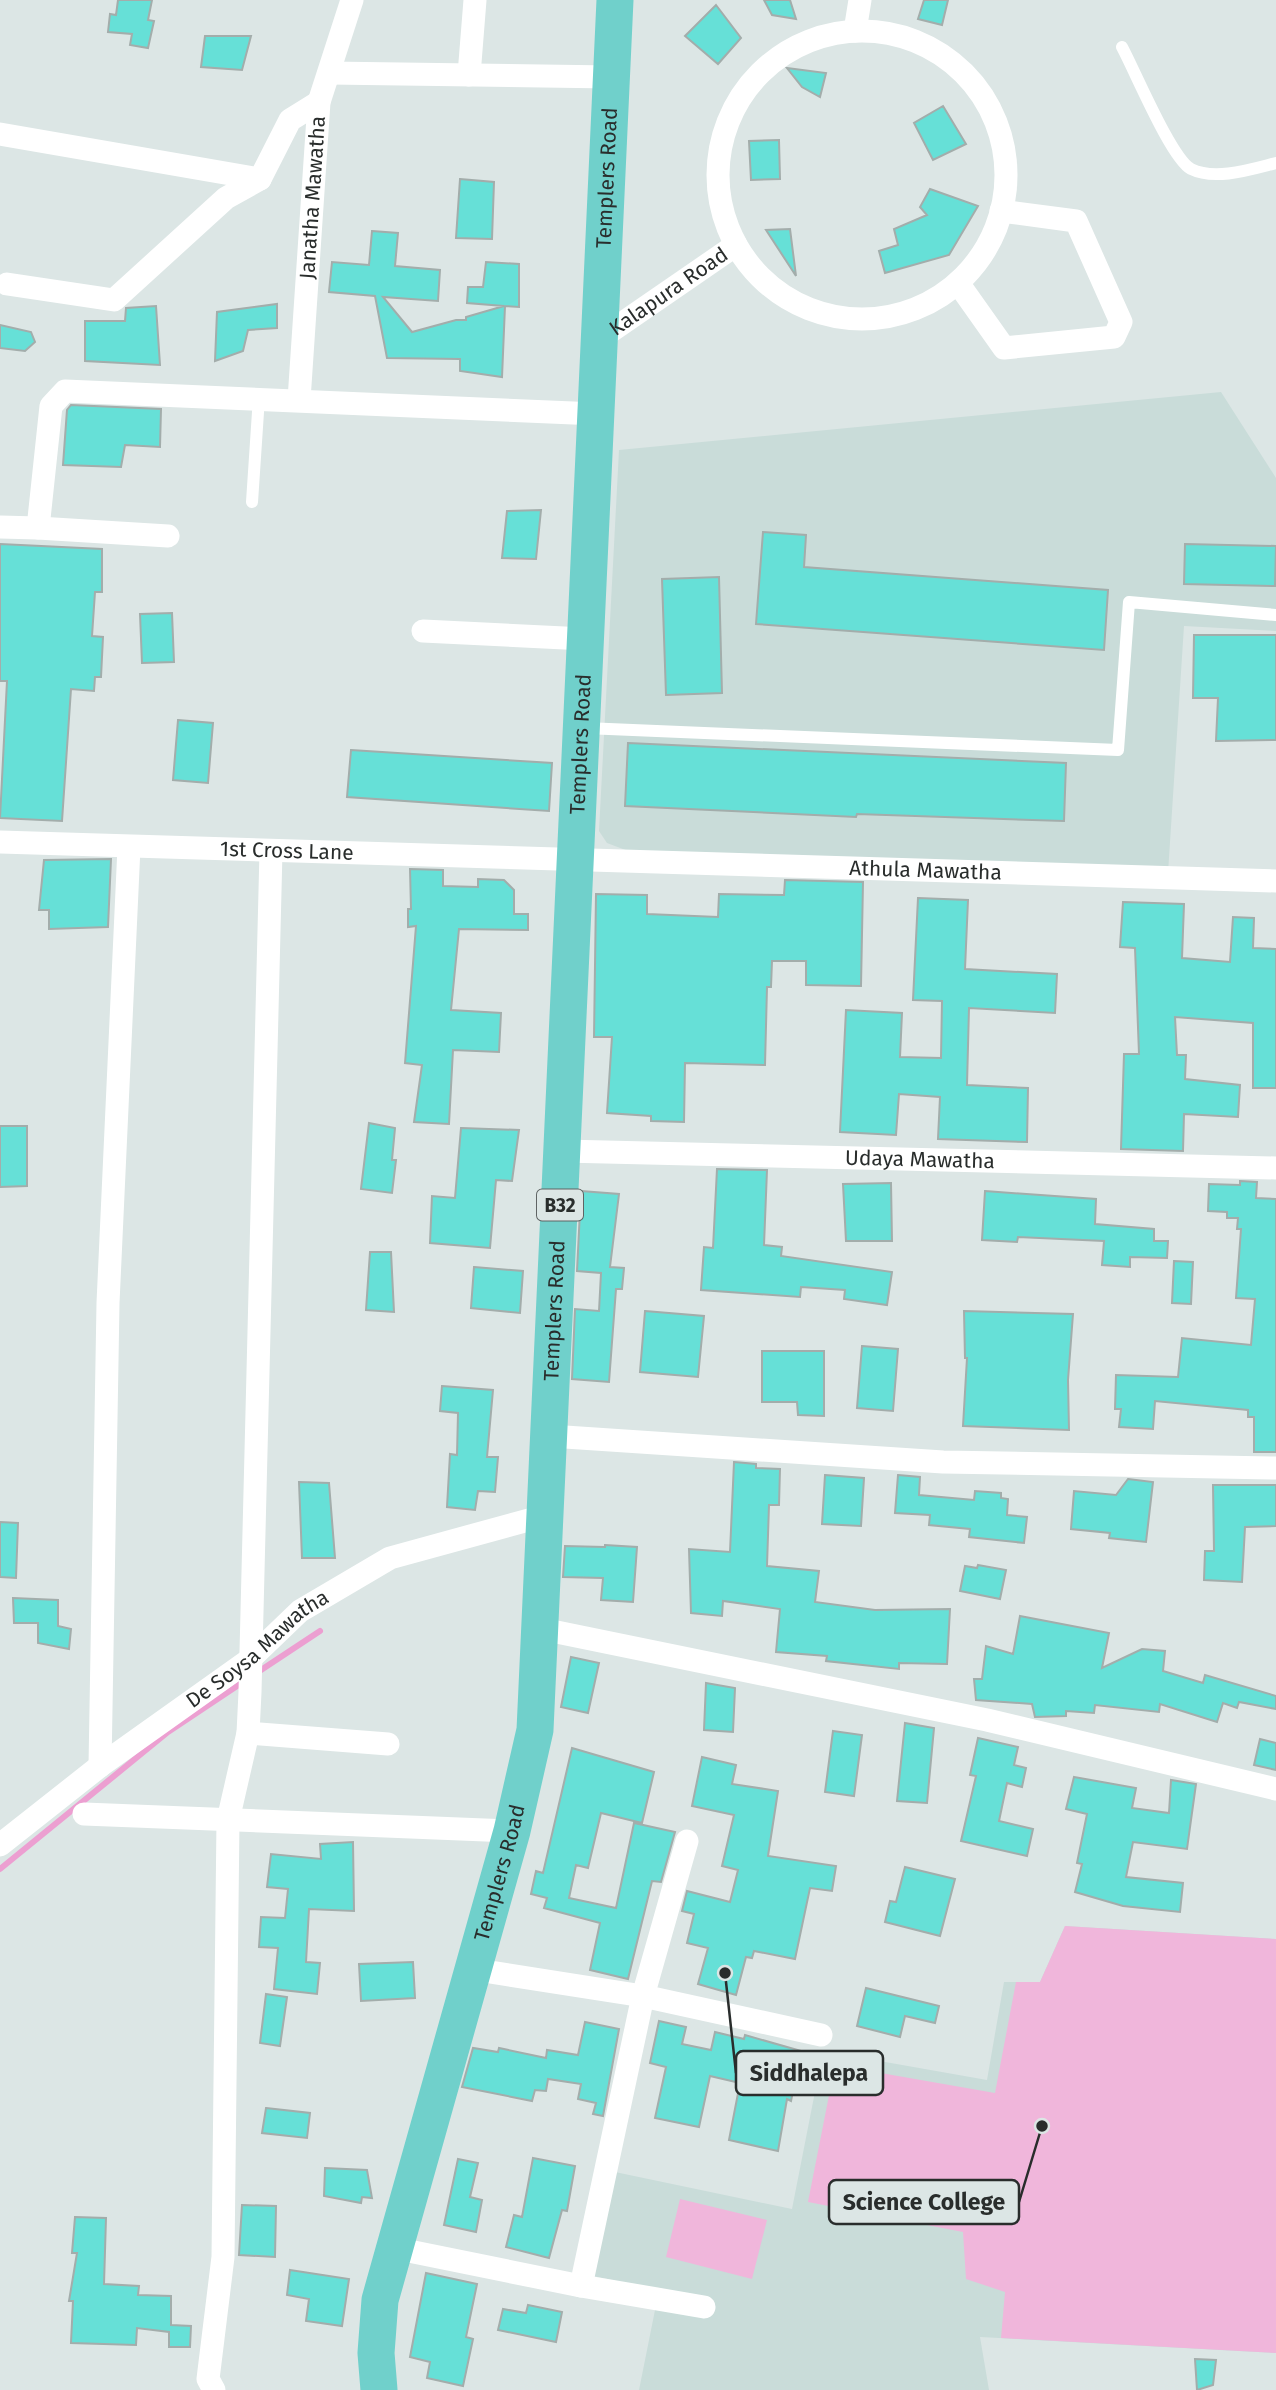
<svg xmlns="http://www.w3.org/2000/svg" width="1276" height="2390" viewBox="0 0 1276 2390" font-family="'Fira Sans',sans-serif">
<rect width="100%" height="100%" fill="#dce6e5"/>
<!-- built -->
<path fill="#c9dcd9" d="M1221 392 1276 478V631L1184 626 1168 873 644 857 607 843 599 831 619 450Z
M1065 1926 1276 1939V2353L980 2337 989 2390H639L659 2290 593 2276 615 2172 792 2209 823 2051 987 2080 1004 1982H1040Z"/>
<!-- green -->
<path fill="#f0b6db" d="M1065 1926 1276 1939V2353L1001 2338 1005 2292 966 2279 963 2232 808 2202 835 2065 995 2093 1016 1982H1040Z
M680 2199 767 2220 752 2279 666 2257Z"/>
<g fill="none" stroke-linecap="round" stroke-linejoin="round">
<!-- stream -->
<path stroke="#ec9fd1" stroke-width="6" d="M255 1674 320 1631
M0 1869 168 1732 246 1680"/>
</g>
<!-- building -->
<path fill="#66e0d7" stroke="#a3adab" stroke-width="2" d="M118 0H152L148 20 154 21 148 48 130 45 132 34 108 32 110 14 116 15Z
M764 0H790L796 19 772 15Z
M924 0H948L942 25 918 19Z
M716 5 741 38 718 64 685 36Z
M205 36H251L242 70 201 67Z
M787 68 826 73 820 97 802 87Z
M943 106 966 144 933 160 914 123Z
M779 140 780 179 751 180 749 141Z
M460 179 494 182 492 239 456 238Z
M930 189 978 206 949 255 885 273 879 251 898 245 894 229 927 215 920 207Z
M790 229 796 276 766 230Z
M372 231 398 233 395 266 440 270 438 301 383 297 412 332 456 320H466V317L504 306 467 303 468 287H483L486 262 519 264V307L505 306 502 377 460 371V359L387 358 375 296 329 292 332 262 369 265Z
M277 304V328L248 330 243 351 215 361 217 312Z
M156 306 160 365 85 361V321H125L126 308Z
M0 325 31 332 35 342 25 351 0 348Z
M71 405 161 409 160 447 125 445 121 467 63 465 67 410Z
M541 510 536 559 502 558 507 511Z
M763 532 806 535 804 567 1108 590 1104 650 756 624Z
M0 544 102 549V592H95L92 636 103 637 101 677H95L94 691 71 689 62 821 0 818 7 681H0Z
M1185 544 1276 546 1275 586 1184 584Z
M719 577 722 693 666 695 662 579Z
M172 613 174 662 142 663 140 614Z
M1194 635H1276V740L1216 741 1218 698H1193Z
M178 720 213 723 208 783 173 780Z
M628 743 1066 763 1064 821 857 814 856 817 625 806Z
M351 750 552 763 549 811 347 797Z
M111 859 108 927 49 929V910H39L44 860Z
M410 869 443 870V886L478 887V879L504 880 514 890V914H528V930L459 929 451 1010 501 1013 499 1052 453 1050 449 1124 414 1122 422 1065 405 1063 416 926 408 927V909H411Z
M785 880 863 882 861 986 806 985V961H772L771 987H767L765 1065 685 1063 684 1122 651 1121V1116L607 1113 612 1037H594L596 894 647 895V914L718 917 719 894 784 895Z
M918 898 968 900 965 969 1057 974 1055 1013 969 1008 967 1085 1028 1088 1027 1142 938 1139 940 1097 899 1094 896 1135 840 1132 846 1010 902 1013 900 1057 941 1058 942 1001 913 1000Z
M1123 902 1184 904 1182 958 1230 962 1233 917 1254 918 1253 948 1276 949V1088H1253V1023L1175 1017 1177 1055H1186L1185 1079 1240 1085 1238 1117 1184 1114 1183 1151 1121 1149 1124 1054H1139L1135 948 1120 947Z
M369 1123 395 1128 392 1160H396L392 1193 361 1189Z
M0 1126H27V1186L0 1187Z
M461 1128 519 1130 512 1181 496 1180 490 1248 430 1243 432 1196 455 1198Z
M717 1169 767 1170 764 1245 782 1247 781 1256 892 1272 887 1305 844 1299 845 1290 801 1287 800 1297 701 1290 704 1247 713 1248Z
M1240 1181 1257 1182 1256 1198 1276 1199V1452H1254V1417H1248V1410L1155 1401 1153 1429 1119 1427 1121 1409H1115L1116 1375 1178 1377 1182 1338 1251 1345 1255 1299 1236 1298 1241 1229H1237L1238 1218H1227V1212L1208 1211 1209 1184 1240 1185Z
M891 1183 892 1241H846L843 1184Z
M581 1191 619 1194 610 1267 624 1268 622 1289H616L609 1382 572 1379 575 1309 599 1311 601 1273 577 1271Z
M985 1191 1096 1199 1095 1224 1154 1229V1241H1168L1167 1258 1130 1257V1267L1102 1265 1104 1241 1018 1237 1017 1242 982 1240Z
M370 1252H391L394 1312 366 1310Z
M1174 1261 1193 1262 1191 1304 1172 1303Z
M474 1267 523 1271 520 1313 471 1308Z
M645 1311 704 1316 698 1377 640 1372Z
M964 1311 1073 1314 1068 1380 1069 1430 963 1426 967 1358H965Z
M862 1346 898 1349 893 1411 857 1408Z
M762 1351H824V1416L798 1415 797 1402H762Z
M442 1386 493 1390 487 1457H498L495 1492 478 1491 475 1510 447 1507 450 1454 457 1455 458 1413 440 1411Z
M734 1462 756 1464V1468L780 1469 779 1505H769L767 1566 819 1571 815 1602 875 1610 950 1609 947 1664 899 1663V1669L826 1661 827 1656 776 1652 780 1609 723 1601 722 1616 691 1613 689 1549 730 1552Z
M825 1475 864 1478 861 1526 822 1524Z
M898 1475 920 1477 919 1495 974 1500 975 1491 1001 1493V1498L1008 1499 1007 1515 1027 1517 1024 1543 969 1537 970 1529 929 1525 930 1515 895 1513Z
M1128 1479 1153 1482 1146 1542 1109 1538 1110 1533 1071 1529 1074 1491 1116 1495Z
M299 1482 329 1483 335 1558H302Z
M1213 1485H1276V1526L1245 1527 1242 1582 1204 1580 1205 1551H1214Z
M0 1522 18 1523 16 1578 0 1577Z
M605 1545 637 1547 633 1602 601 1600 603 1578 563 1577 565 1546 605 1547Z
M978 1565 1006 1570 1000 1599 960 1591 965 1566 977 1568Z
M13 1598 58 1600V1626L71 1629 69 1649 38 1643V1623H14Z
M1020 1616 1109 1633 1102 1668 1142 1649 1165 1651 1163 1671 1203 1683 1205 1675 1276 1696V1709L1239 1702 1237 1708 1223 1703 1217 1722 1160 1704 1159 1712 1095 1705 1094 1713 1066 1711V1716L1035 1717 1032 1704 976 1700 974 1679H982L986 1646 1013 1654Z
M571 1657 599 1663 588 1713 561 1707Z
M706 1683 735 1688 733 1732 704 1730Z
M905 1723 934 1728 927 1803 897 1801Z
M833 1731 862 1735 854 1796 825 1792Z
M978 1738 1018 1747 1014 1765 1026 1768 1022 1787 1007 1783 999 1821 1033 1829 1027 1856 961 1841 976 1776 970 1775Z
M1260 1739 1276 1743V1770L1254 1765Z
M572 1748 654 1772 642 1823 601 1813 588 1868 576 1865 569 1898 616 1908 634 1823 675 1832 661 1882 652 1881 628 1979 590 1970 600 1923 544 1908 547 1898 531 1894 536 1871 543 1873Z
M702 1757 736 1765 732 1784 778 1791 768 1856 836 1866 832 1891 810 1888 795 1959 754 1951 752 1958 746 1957 736 1995 698 1984 708 1948 687 1943 694 1914 682 1911 687 1891 730 1902 738 1870 722 1866 734 1815 692 1806Z
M1074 1777 1136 1788 1132 1808 1169 1813 1171 1780 1196 1784 1187 1849 1133 1842 1126 1877 1183 1883 1180 1912 1123 1906 1075 1892 1082 1864 1077 1863 1087 1814 1066 1809Z
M353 1842 354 1911 309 1909 306 1962 320 1963 317 1994 274 1989 278 1948 259 1947 261 1917 285 1918 288 1889 267 1887 271 1854 321 1859 320 1844Z
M905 1867 955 1879 940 1936 885 1922 890 1901 896 1902Z
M413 1962 415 1998 361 2001 359 1964Z
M866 1988 939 2006 935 2023 905 2016 900 2037 857 2026Z
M266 1994 287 1997 280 2046 260 2043Z
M659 2021 686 2027 682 2044 711 2050 715 2032 744 2039 745 2035 801 2051 791 2101 787 2099 778 2151 729 2140 740 2083 710 2076 699 2127 655 2118 666 2067 650 2063Z
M585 2022 619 2029 603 2116 593 2114 596 2103 578 2099 581 2084 548 2079 546 2091 535 2090 532 2101 462 2087 473 2048 498 2052 499 2048 546 2058 547 2050 578 2055Z
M266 2108 310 2113 307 2138 262 2133Z
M533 2158 575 2166 567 2211 562 2210 549 2258 506 2247 514 2215 522 2217Z
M458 2159 478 2163 470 2197 482 2200 476 2232 444 2225Z
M325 2168 367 2170 372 2198 362 2197 361 2203 324 2196Z
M242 2205 276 2206 275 2257 239 2255Z
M75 2217 106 2218 104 2284 139 2286 138 2295 171 2296V2325L191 2326 190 2347H169V2332L137 2328 136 2345 71 2343 73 2301H69L77 2253H72Z
M290 2270 349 2279 342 2326 306 2321 309 2299 287 2295Z
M426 2273 477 2284 466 2337 473 2339 463 2386 427 2378 430 2362 410 2357Z
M528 2305 562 2312 556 2342 498 2330 503 2309 526 2313Z
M1195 2359 1216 2360 1213 2385 1197 2390Z"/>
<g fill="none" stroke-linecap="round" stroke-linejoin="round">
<!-- service -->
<path stroke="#fff" stroke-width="12" d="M1122 47C1135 71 1171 158 1191 169 1215 181 1252 169 1276 163
M252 502 259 397
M585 728 1118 750 1129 602 1276 615"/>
<!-- minor -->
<g stroke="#fff" stroke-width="23">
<path d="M855 31 860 0"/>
<circle cx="862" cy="175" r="144"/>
<path d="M329 73 612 77"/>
<path d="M469 75 475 0"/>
<path d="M0 134 260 179"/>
<path d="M958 283 1004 348 1114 337 1121 322 1076 221 1001 211"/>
<path d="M7 284 114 300 226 198 260 179 290 120 319 102"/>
<path id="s1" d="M601 338 736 245"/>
<path id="s2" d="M299 400 319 102 352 0"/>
<path d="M0 527 38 528 51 406 65 391 597 414"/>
<path d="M38 528 168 536"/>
<path d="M423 631 585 639"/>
<path id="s3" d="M0 842 1276 881"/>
<path id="s4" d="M563 1151 1276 1168"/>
<path d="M550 1436 943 1462 1276 1468"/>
<path d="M542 1629 987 1720 1276 1789"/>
<path d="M248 1733 388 1744"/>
<path d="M100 1766 108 1303 129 847"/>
<path d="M84 1814 512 1831"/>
<path id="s5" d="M0 1845 100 1766 249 1660 300 1611 390 1558 547 1515"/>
<path d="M471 1969 643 1996 821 2035"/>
<path d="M394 2248 581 2286 643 1996 687 1841"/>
<path d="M581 2286 704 2307"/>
<path d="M214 2390 208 2379 223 2257 228 1820 248 1733 250 1692 271 851"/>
</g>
<!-- primary -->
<path stroke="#70d0cb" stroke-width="37" id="s6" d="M379 2390 376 2353 380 2300 512 1831 535 1730 615 0"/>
</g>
<g text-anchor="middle" stroke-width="6" stroke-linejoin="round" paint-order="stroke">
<!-- shield labels -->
<rect fill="#dce6e5" stroke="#5f6464" stroke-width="2" x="537" y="1189.5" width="46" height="31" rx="5"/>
<g font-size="19" font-weight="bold" fill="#292d2c">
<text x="560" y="1212">B32</text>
</g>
<!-- street labels -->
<g font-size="21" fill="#292d2c" stroke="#dce6e5">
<text dy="7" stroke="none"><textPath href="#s6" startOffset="2235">Templers Road</textPath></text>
<text dy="7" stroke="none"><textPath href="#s2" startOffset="203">Janatha Mawatha</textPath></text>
<text dy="7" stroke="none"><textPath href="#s1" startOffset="82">Kalapura Road</textPath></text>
<text dy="7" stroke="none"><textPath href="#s6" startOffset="1668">Templers Road</textPath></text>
<text dy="7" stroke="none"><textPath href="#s3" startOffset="287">1st Cross Lane</textPath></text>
<text dy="7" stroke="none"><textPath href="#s3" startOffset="926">Athula Mawatha</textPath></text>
<text dy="7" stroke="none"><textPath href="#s4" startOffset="357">Udaya Mawatha</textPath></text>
<text dy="7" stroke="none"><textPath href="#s6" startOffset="1101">Templers Road</textPath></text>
<text dy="7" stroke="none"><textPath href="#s5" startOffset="324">De Soysa Mawatha</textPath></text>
<text dy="7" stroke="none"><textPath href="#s6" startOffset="534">Templers Road</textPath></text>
</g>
</g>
<!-- callouts -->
<path fill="none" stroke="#292d2c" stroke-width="2.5" d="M725 1973L736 2073M1042 2126L1019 2202"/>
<g fill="#292d2c" stroke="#dce6e5" stroke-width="2.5">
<circle cx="725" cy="1973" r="7"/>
<circle cx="1042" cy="2126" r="7"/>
</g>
<g fill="#dce6e5" stroke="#292d2c" stroke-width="2.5">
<rect x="736" y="2051" width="147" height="44" rx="7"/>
<rect x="829" y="2180" width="190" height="44" rx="7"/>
</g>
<g font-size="23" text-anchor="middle" font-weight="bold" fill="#292d2c">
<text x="809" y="2081">Siddhalepa</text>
<text x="924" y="2210">Science College</text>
</g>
</svg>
